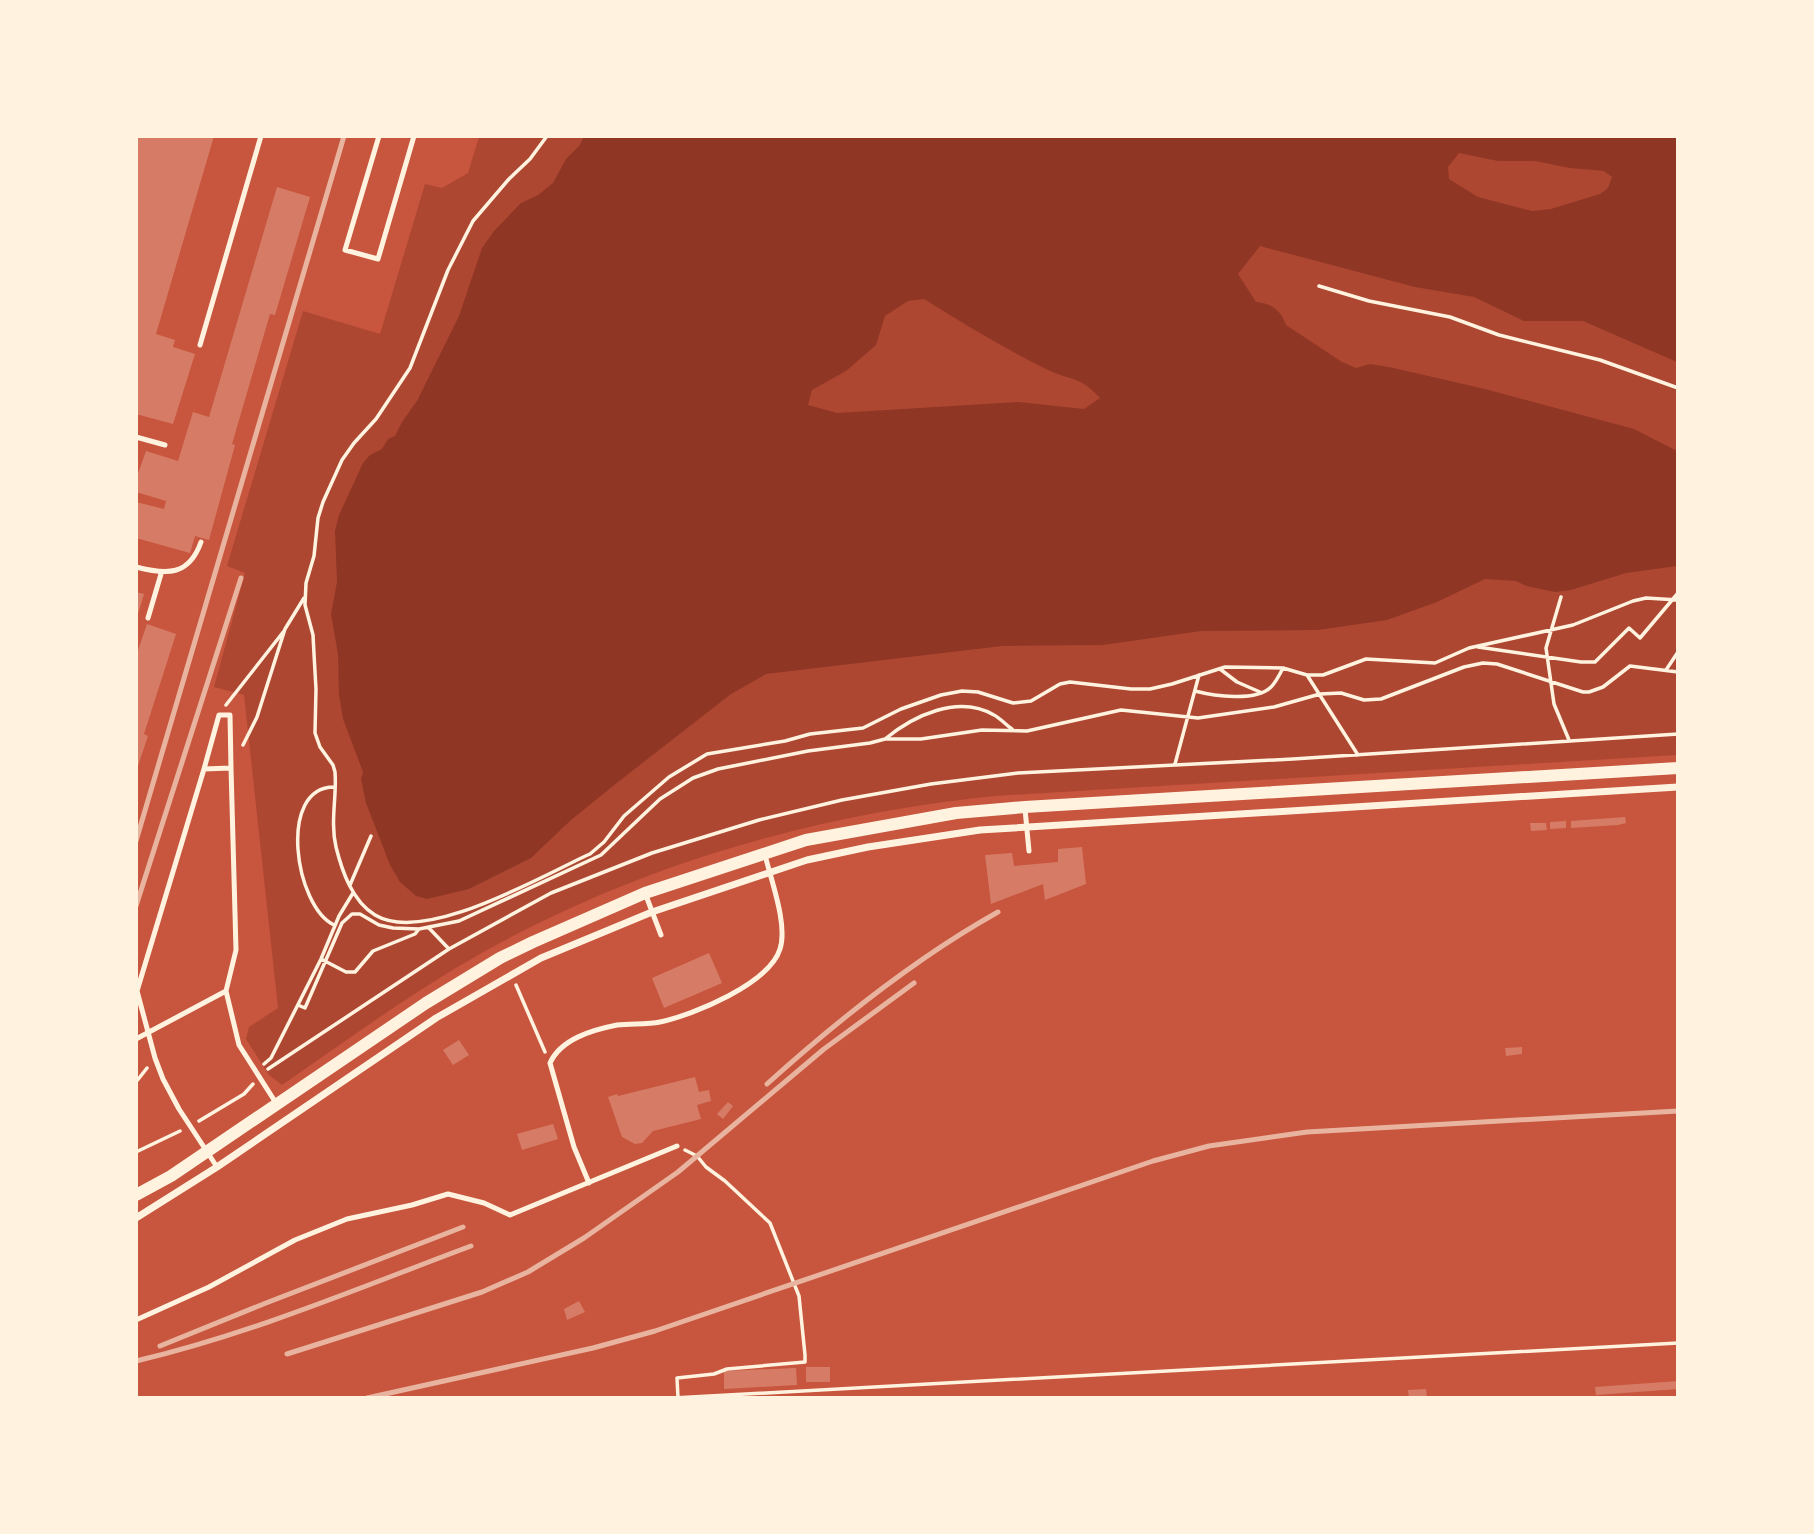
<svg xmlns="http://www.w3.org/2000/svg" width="1814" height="1534" viewBox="0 0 1814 1534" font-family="'IBM Plex Sans',sans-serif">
<rect width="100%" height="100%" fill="#c8553d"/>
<!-- green -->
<path fill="#ae4732" d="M479 137H1677V755L995 796C824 813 652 861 500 943 423 984 353 1036 282 1085L269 1075 246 1039 249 1027 278 1008 244 695 214 687 245 573 227 566 303 311 380 334 425 184 442 188 468 173Z"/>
<!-- water -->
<path fill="#8f3625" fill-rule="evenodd" d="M584 137H1677V362L1583 321H1524L1474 297 1415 287 1260 246 1238 274 1256 302C1271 303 1281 310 1286 325L1342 362 1356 368 1370 364 1389 367 1485 389 1634 429 1677 451V566L1626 573 1571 590 1555 592 1526 586 1516 581 1485 579 1437 602 1387 620 1318 630 1201 631 1103 645 1002 646 766 674 731 694 618 782 571 820 531 858 469 889 427 899 416 896 400 882 390 865 366 803 361 779 363 772 343 719 339 695 338 654 331 614 337 582 335 531 339 515 363 463 370 455 382 449 388 439 395 436 402 422 417 401 459 316 482 248 494 231 521 203 538 195 553 183 566 159 579 146ZM1459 153 1498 161H1535L1570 168 1604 171 1612 177 1608 188 1600 194 1551 209 1532 211 1478 197 1449 179 1448 167ZM924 299C964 324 1005 349 1048 370 1072 381 1080 376 1100 398L1084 409 1019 402 837 413 808 405 812 390 846 371 876 345 885 316 908 301Z"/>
<!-- building -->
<path fill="#d67c66" d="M136 136H214L156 334 175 340 173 347 195 354 173 424 136 414Z
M277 187 310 197 275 315 270 314 232 444 235 445 209 540 195 536 190 553 136 538V502L164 509 166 501 136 492V479L146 451 178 461 193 412 209 417Z
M136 592 144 594 137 617H136Z
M147 624 176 634 144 734 148 736 137 769 136 656Z
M1625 817 1626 823 1618 825 1571 828V821Z
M1566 821V828L1550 829V822Z
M1530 823H1546L1547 830 1531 831Z
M1082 847 1086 884 1045 900 1043 884 991 904 985 855 1012 853 1014 866 1058 862V849Z
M709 953 722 983 664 1008 652 978Z
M459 1040 469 1055 453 1065 443 1050Z
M1522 1047V1054L1506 1056 1505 1048Z
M695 1077 699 1092 709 1090 711 1101 697 1105 701 1119 653 1131 642 1143 635 1144 622 1137 608 1097 617 1094 618 1096Z
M728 1102 733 1106 723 1119 717 1114Z
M553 1124 558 1139 522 1150 517 1134Z
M579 1301 585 1312 567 1320 564 1309Z
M806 1367H830V1382H806Z
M796 1368 797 1385 724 1389V1371Z
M1678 1381V1389L1596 1395 1595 1387Z
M1426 1389 1427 1398H1409L1408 1390Z"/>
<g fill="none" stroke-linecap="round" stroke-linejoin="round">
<!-- path -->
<path stroke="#fff3e0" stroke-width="3.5" d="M547 136 530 159 509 179 473 221 448 270 410 368 376 419 354 443 342 460 323 502 318 518 314 556 306 583 305 605 313 635 314 654 316 689 315 733 320 747 333 765 335 772C337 797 330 821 336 847 342 871 352 901 375 915 425 945 541 876 590 854L604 842 624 816 669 777 707 754 785 741 810 734 863 728 901 709 941 695 962 691 978 692 1013 703 1031 701 1060 684 1070 682 1131 689H1150L1172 684 1225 667 1283 668 1307 675H1323L1366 659 1435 663 1469 648 1573 625 1633 601 1646 598 1678 600
M1319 286 1369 301 1450 317 1499 335 1600 360 1678 388
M1561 597 1546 648 1554 704 1569 740
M1478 647 1581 662H1595L1629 628 1640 638 1678 593
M1220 669 1237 682 1260 692
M1666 670 1678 652
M1307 675 1358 755
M1195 691C1214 696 1256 702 1271 687 1276 682 1280 674 1283 668
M226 705 284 631
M885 739C913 716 958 694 994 715 1000 718 1006 725 1012 729
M243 745 257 717 285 629 304 598
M1175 764 1199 675
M350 885 371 836
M334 925C295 907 277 787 334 787
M428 927 449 949
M321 959 346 972H355L373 951 415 934 419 929
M516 985 545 1052
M298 1005 305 1008 342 923 352 914H360L379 925 393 928 419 929 459 921 601 855 660 799 693 778 718 769 808 751 870 743 885 739H921L982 730 1027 731 1121 710 1198 718 1274 707 1320 694 1341 693 1364 700 1381 699 1464 667 1483 663 1497 664 1583 692H1589L1603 687 1630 666 1678 672
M264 1064 271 1058 321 959 339 916 353 893
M268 1069 449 949 551 893 652 853 759 820 842 800 931 784 1018 773 1293 759 1678 734
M136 1082 147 1068
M199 1121 244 1094 253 1084
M136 1152 180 1131
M673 1398 1678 1343
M678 1398 677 1378 714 1374 727 1369 805 1362V1355L799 1296 770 1223 725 1181 706 1167 697 1156 685 1150"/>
<!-- service -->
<path stroke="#fff3e0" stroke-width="5" d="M379 136 345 250 378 259 414 136
M200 345 261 136
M136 437 165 445
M136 567C167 575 189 576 201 542
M148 618 161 574
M204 769 219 715H230L231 768
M1025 809 1029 851
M645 893 661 935
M136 1039 226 991
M217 1167 179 1109 163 1079 155 1058 137 991 204 769 231 768 236 950 226 991 239 1045 276 1103
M589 1183 574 1147 550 1063C561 1039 592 1030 617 1025 631 1023 646 1025 660 1022 693 1015 769 984 780 949 788 925 771 880 765 855
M136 1320 209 1287 295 1240 347 1219 412 1205 448 1194 484 1203 510 1215 677 1146"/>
<!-- minor -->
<path stroke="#fff3e0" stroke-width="7" d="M136 1218 217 1167 436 1018 541 958 652 912 807 860 868 847 980 830 1678 787"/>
<!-- tertiary -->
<path stroke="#fff3e0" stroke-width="12" d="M136 1195 171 1176 426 1003 500 958 533 942 645 893 806 840 956 813 1025 807 1678 768"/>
<!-- rail -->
<path stroke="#e9b49f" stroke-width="5" d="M136 841 344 136
M136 906 241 578
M767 1084C838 1020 914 959 998 912
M160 1346 266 1303 463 1227
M287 1354 482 1292 528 1272 551 1258 584 1238 678 1172 824 1049 914 983
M136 1361C251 1334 361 1287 471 1246
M367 1398 593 1348 655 1331 1153 1161 1209 1146 1307 1132 1678 1111"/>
</g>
<!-- border -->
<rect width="1814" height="1534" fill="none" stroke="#fff3e0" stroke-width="276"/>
</svg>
